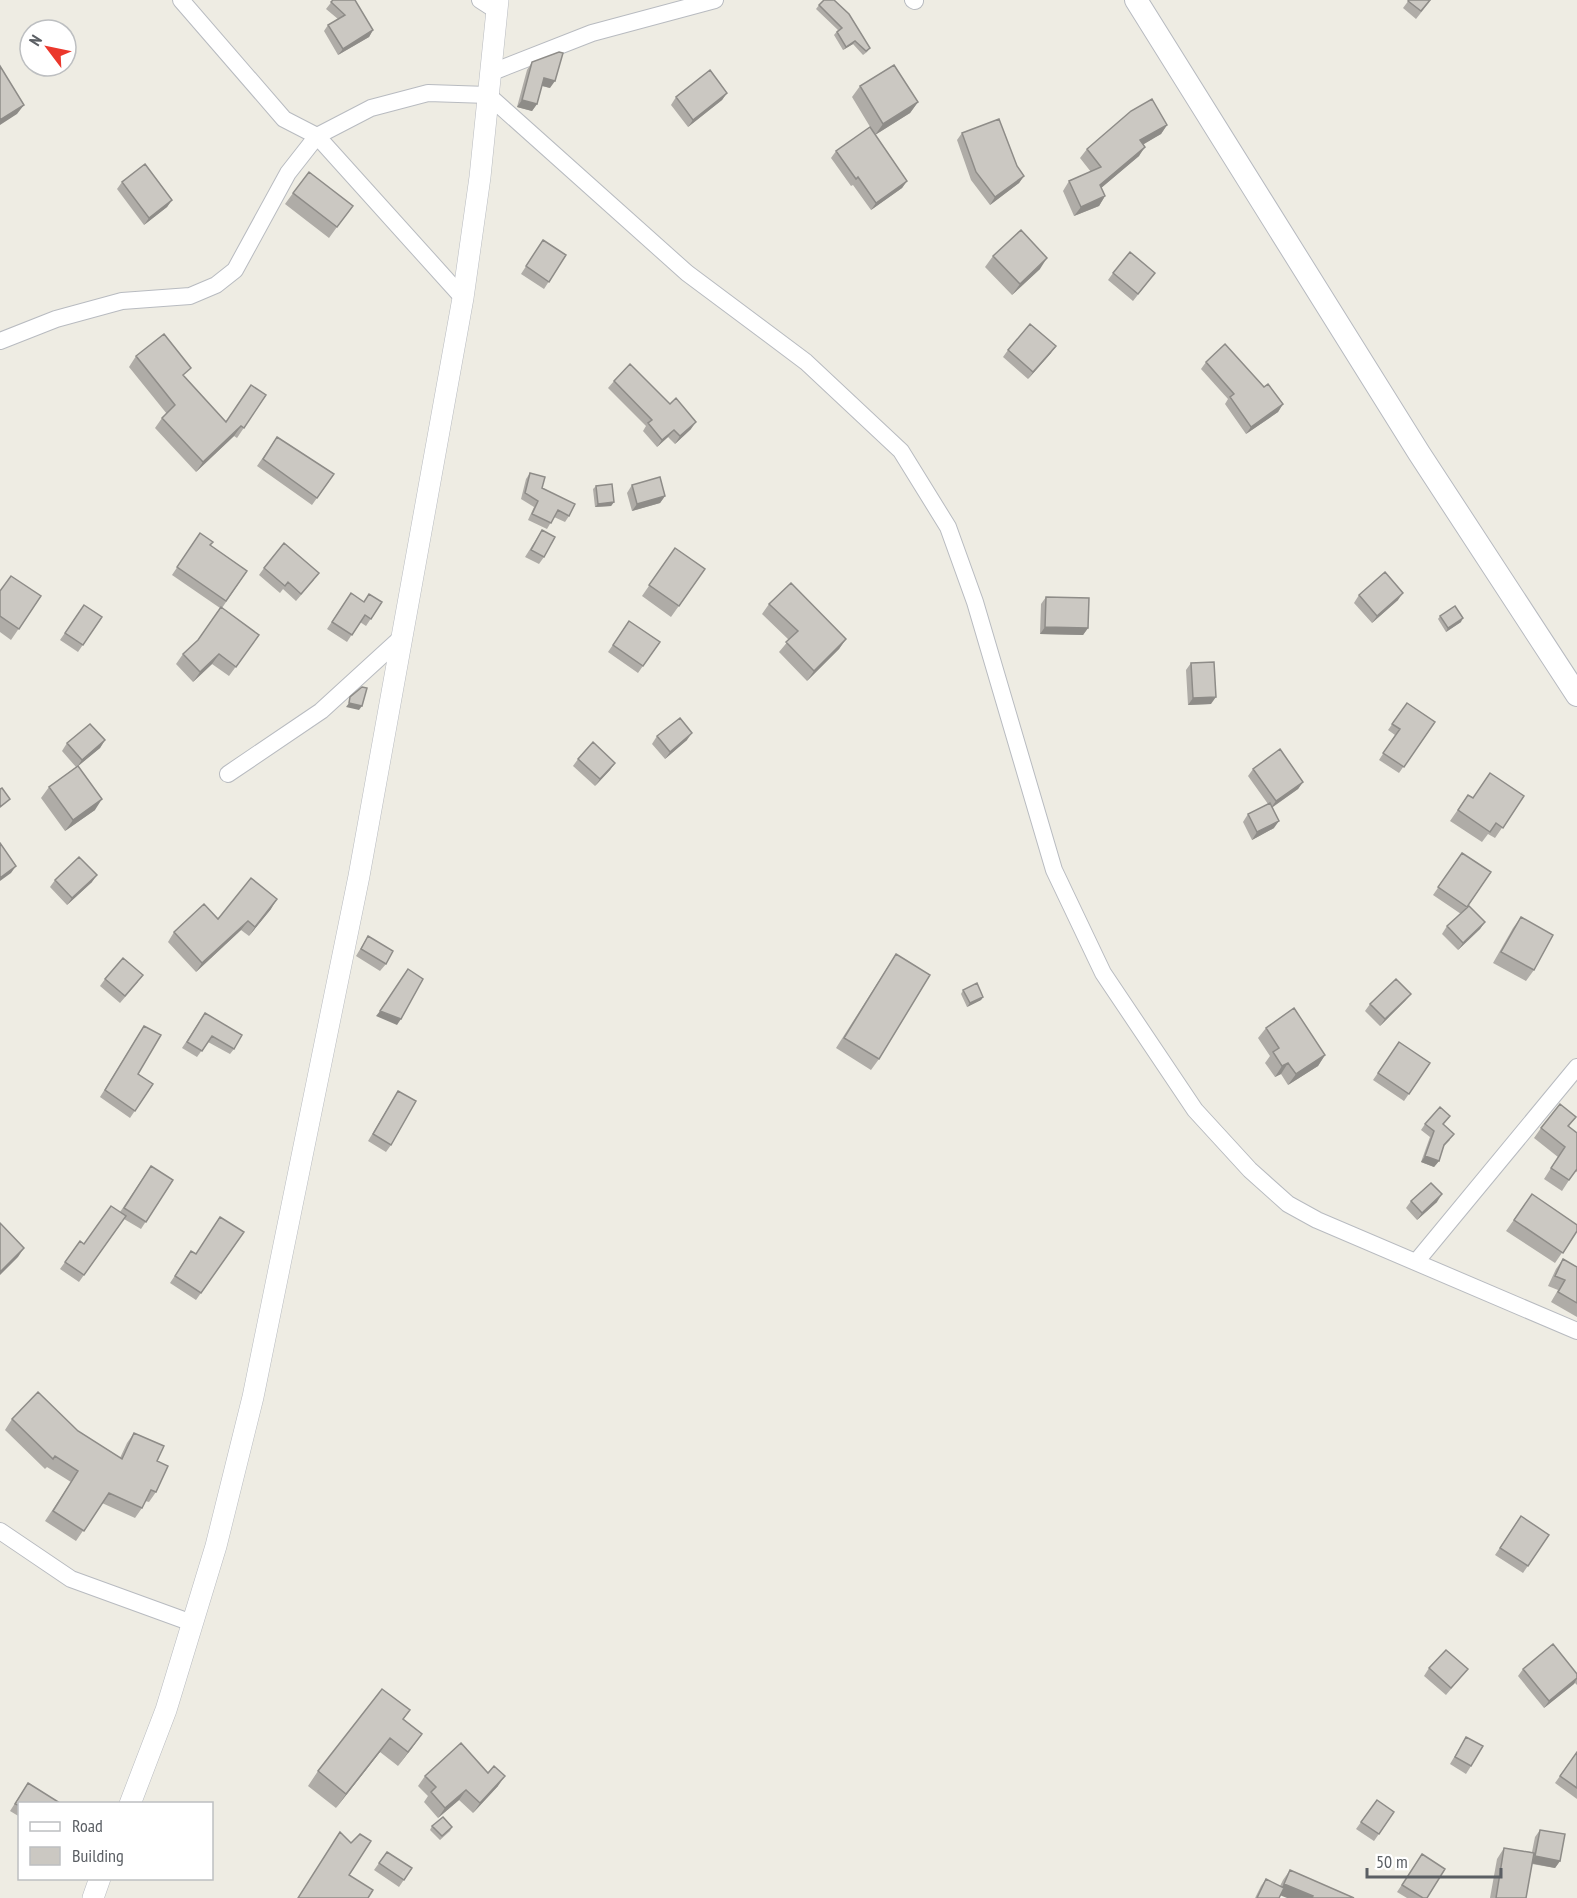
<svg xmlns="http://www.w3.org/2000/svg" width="1577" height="1898" viewBox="0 0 1577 1898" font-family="'PT Sans Narrow',sans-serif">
<rect width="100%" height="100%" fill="#eeece3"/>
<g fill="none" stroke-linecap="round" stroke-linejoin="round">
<defs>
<path id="minor" d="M181 0 284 119 317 136 463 298
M480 0 497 11
M913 0 915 1
M490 73 592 33 715 0
M0 341 56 319 122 301 190 296 216 285 235 270 288 173 317 136 371 108 428 93 488 95 687 273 806 362 901 451 948 527 975 602 1054 870 1103 973 1195 1110 1250 1170 1288 1204 1317 1220 1577 1331
M228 774 321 711 402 637
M1416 1262 1577 1067
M0 1531 71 1579 192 1623"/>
<path id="tertiary" d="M130 1804 166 1710 216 1546 253 1397 359 876 463 298 480 177 498 0
M93 1898 100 1878"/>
<path id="secondary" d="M1136 0 1419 453 1577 695"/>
</defs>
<!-- minor casing -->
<use href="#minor" stroke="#b8bbc0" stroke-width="18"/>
<!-- tertiary casing -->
<use href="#tertiary" stroke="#b8bbc0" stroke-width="22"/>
<!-- secondary casing -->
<use href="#secondary" stroke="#b7bac0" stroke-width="24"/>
<!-- minor -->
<use href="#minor" stroke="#fff" stroke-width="16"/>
<!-- tertiary -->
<use href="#tertiary" stroke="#fff" stroke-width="21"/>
<!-- secondary -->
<use href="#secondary" stroke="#fff" stroke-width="22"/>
</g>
<!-- wall -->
<path fill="#afaca7" d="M333 0 373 30 369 37 338 55 324 31 328 25 338 19 326 9Z
M1409 0H1431L1416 19 1403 8Z
M819 5 870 48 867 52 863 55 853 44 843 50 834 35 838 30 816 9Z
M532 62 550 88 542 86 537 104 532 111 517 107 527 70Z
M860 86 918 102 910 113 875 135 852 97Z
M727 93 722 100 688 127 671 105 676 97Z
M1167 125 1161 134 1143 144 1139 156 1101 188 1105 196 1099 206 1074 216 1063 191 1069 181 1091 172 1080 158 1087 149Z
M962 133 1017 166 1024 176 1019 183 990 205 971 180 957 140Z
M836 151 907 181 902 188 871 210 853 185 851 186 831 158Z
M122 182 172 200 167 207 144 225 117 189Z
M293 193 345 216 329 238 285 204Z
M543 240 566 255 544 289 521 274Z
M993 256 1040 269 1012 295 985 267Z
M1113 273H1155L1133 301 1108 280Z
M1008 350 1051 353 1028 379 1003 357Z
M136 356 185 377 226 422 266 395 237 438 234 436 196 472 155 428 162 418 167 414 129 367Z
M1206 362 1264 387 1283 404 1278 412 1246 434 1225 404 1228 399 1201 369Z
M614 381 691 429 675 444 668 437 657 447 643 431 646 426 608 388Z
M277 437 334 474 312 505 257 466Z
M530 473 542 488 569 516 565 522 554 517 547 529 528 520 534 507 521 499 526 479Z
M632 485 665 496 660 503 632 511 627 493Z
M596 486 614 502 611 506 595 507 593 489Z
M542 530 544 557 539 564 525 557Z
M200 533 210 545 247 571 222 608 259 635 229 676 212 664 193 682 176 664 183 654 198 640 220 608 172 575Z
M675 548 705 569 671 617 642 596Z
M264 568 314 580 296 601 283 589 280 593 259 575Z
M0 591 41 596 11 640 0 632Z
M351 593 364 602H382L366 626 360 622 347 642 327 629Z
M1359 595 1398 600 1372 623 1354 603Z
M1046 597 1088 628 1083 635 1040 634 1041 604Z
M769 604 846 639 839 649 807 681 779 652 789 640 762 614Z
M84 605 102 617 78 652 60 640Z
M1440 616 1461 622 1446 632 1438 619Z
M629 621 660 642 638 673 608 652Z
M1191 663 1211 704 1188 705 1186 670Z
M1407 703 1435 722 1399 773 1379 760 1395 735 1388 730Z
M657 736 687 740 665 759 652 744Z
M105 740 100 748 78 766 95 810 65 831 41 798 49 787 76 767 62 751 67 743Z
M578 759 615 763 610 770 595 786 573 766Z
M1253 769 1303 782 1298 789 1273 807 1274 828 1252 840 1243 822 1248 814 1268 804 1248 776Z
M1468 795 1472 798 1524 796 1495 838 1488 834 1482 842 1450 821Z
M1462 853 1491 872 1466 909 1485 922 1480 929 1458 950 1442 934 1447 926 1461 914 1433 895Z
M55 880 92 882 67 905 50 887Z
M271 909 249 936 241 930 196 972 168 942 174 932 218 919Z
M1521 917 1534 970 1526 981 1493 963 1513 928Z
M368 936 386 964 380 971 356 956Z
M896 954 879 1059 871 1070 836 1048Z
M105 979 138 982 120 1003 100 986Z
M963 990 983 997 981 1000 967 1007 961 994Z
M1411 994 1405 1001 1380 1026 1365 1011 1370 1004Z
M205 1013 234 1049 230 1054 208 1042 197 1057 182 1048Z
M144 1026 138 1074 153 1084 130 1118 100 1097Z
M1266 1028 1325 1055 1318 1066 1288 1085 1281 1074 1275 1077 1265 1063 1270 1056 1258 1038Z
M1399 1042 1430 1063 1404 1101 1373 1080Z
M398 1091 391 1145 386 1152 368 1141Z
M1450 1116 1443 1125 1450 1140 1443 1147 1439 1161 1434 1167 1421 1162 1430 1137 1421 1130 1425 1124Z
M1576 1117 1569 1126 1577 1133V1172L1575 1171 1562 1191 1544 1179 1558 1157 1534 1138 1541 1128Z
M151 1166 173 1180 141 1229 124 1219 79 1282 60 1269 80 1241 84 1244 120 1212Z
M1532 1194 1577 1231 1555 1263 1506 1231Z
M1411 1201 1437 1202 1417 1220 1406 1208Z
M244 1232 196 1300 170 1283 191 1251 195 1254Z
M1563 1259 1577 1267V1317L1551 1302 1558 1290 1548 1286 1556 1269Z
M12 1419 78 1431 120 1458 127 1443 134 1433 157 1461 156 1492 149 1502 145 1501 142 1508 135 1518 102 1503 76 1541 45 1521 71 1482 47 1467 45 1469 5 1430Z
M1521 1516 1549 1535 1523 1573 1495 1555Z
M1429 1668 1462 1676 1446 1695 1424 1676Z
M1523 1669 1577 1674V1685L1575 1683 1544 1708 1518 1676Z
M410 1710 403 1719 422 1734 398 1766 380 1752 336 1808 308 1786 318 1771Z
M1466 1737 1471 1766 1466 1774 1450 1764Z
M1577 1752V1799L1555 1783Z
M425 1776 498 1786 473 1813 459 1800 438 1818 424 1802 428 1796 418 1786Z
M28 1783 20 1803V1817L10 1811Z
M1377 1800 1394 1812 1374 1841 1356 1829Z
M432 1826 452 1827 450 1831 440 1840 430 1830Z
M1540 1830 1560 1861 1555 1868 1532 1864 1526 1898H1490L1497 1859 1504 1848 1532 1852 1535 1837Z
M387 1852 412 1868 399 1887 374 1870Z
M1422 1854 1427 1898H1407L1397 1892Z
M1290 1870 1279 1898H1255L1261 1886 1266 1879 1280 1886 1283 1880Z"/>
<!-- shaded-wall -->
<path fill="#8e8c88" d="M373 30 369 37 338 55 343 49Z
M855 41 853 44 843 50 846 47Z
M544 78 555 81 550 88 539 85Z
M727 93 722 100 688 127 693 120Z
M522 100 537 104 532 111 517 107Z
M918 102 910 113 875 135 883 124Z
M24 105 17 114 0 125V120Z
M1167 125 1161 134 1134 150 1140 140Z
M1145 147 1139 156 1094 194 1100 185Z
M1024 176 1019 183 990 205 995 197Z
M907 181 902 188 871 210 876 203Z
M1105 196 1099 206 1074 216 1081 207Z
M172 200 167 207 144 225 149 218Z
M1047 258 1040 269 1012 295 1020 284Z
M1056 346 1051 353 1028 379 1033 372Z
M1283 404 1278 412 1246 434 1251 427Z
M696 422 691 429 675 444 680 436Z
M241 426 234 436 196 472 203 462Z
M674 430 668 437 657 447 662 440Z
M665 496 660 503 632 511 637 504Z
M614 502 611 506 595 507 598 504Z
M1403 593 1398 600 1372 623 1377 616Z
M1463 618 1461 622 1446 632 1448 628Z
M1045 627 1088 628 1083 635 1040 634Z
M846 639 839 649 807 681 814 671Z
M219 654 212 664 193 682 200 672Z
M1216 697 1211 704 1188 705 1193 698Z
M349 703 362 706 359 710 346 707Z
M692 733 687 740 665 759 670 752Z
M105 740 100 748 77 767 82 760Z
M615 763 610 770 595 786 600 779Z
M1303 782 1298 789 1271 808 1276 801Z
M102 799 95 810 65 831 73 820Z
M1279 821 1274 828 1252 840 1257 832Z
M16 866 11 873 0 881V878Z
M97 875 92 882 67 905 72 898Z
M277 899 271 909 249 936 255 927Z
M248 921 241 930 196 972 202 963Z
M1485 922 1480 929 1458 950 1463 943Z
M1411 994 1405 1001 1380 1026 1385 1019Z
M983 997 981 1000 967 1007 970 1003Z
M380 1011 401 1019 397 1025 376 1016Z
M1325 1055 1318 1066 1288 1085 1296 1074Z
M1288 1063 1281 1074 1275 1077 1282 1066Z
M1425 1156 1439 1161 1434 1167 1421 1162Z
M1442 1194 1437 1202 1417 1220 1422 1213Z
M24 1248 18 1257 0 1275V1272Z
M1577 1678 1574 1684 1544 1708 1549 1701Z
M422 1734 412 1748 398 1766 408 1752Z
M390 1738 380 1752 336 1808 346 1794Z
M505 1776 498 1786 473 1813 480 1803Z
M466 1790 459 1800 438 1818 445 1808Z
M1535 1856 1560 1861 1555 1868 1530 1863Z
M1284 1884 1313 1896 1312 1898H1287L1277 1894Z"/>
<!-- building -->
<path fill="#cbc8c2" stroke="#8e8c88" stroke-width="1.5" d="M333 0H355L373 30 343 49 328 25 345 15 331 2Z
M824 0H834L849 14 870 48 866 51 855 41 846 47 837 32 842 28 819 5Z
M1409 0H1430L1421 11 1408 1Z
M559 52 563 53 555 81 544 78 537 104 522 100 532 62Z
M894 65 918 102 883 124 860 86Z
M0 66 24 105 0 120Z
M710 70 727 93 693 120 676 97Z
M1152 99 1167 125 1140 140 1145 147 1100 185 1105 196 1081 207 1069 181 1101 167 1087 149 1131 111Z
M999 119 1017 166 1024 176 995 197 976 172 962 133Z
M870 127 907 181 876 203 858 177 856 179 836 151Z
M145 164 172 200 149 218 122 182Z
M309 172 353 206 337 227 293 193Z
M1021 230 1047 258 1020 284 993 256Z
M543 240 566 255 549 282 526 266Z
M1130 252 1155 273 1138 294 1113 273Z
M1030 324 1056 346 1033 372 1008 350Z
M164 334 191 368 183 375 226 422 251 385 266 395 244 428 241 426 203 462 162 418 175 405 136 356Z
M1225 344 1264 387 1268 384 1283 404 1251 427 1230 397 1234 394 1206 362Z
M630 364 670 404 676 398 696 422 680 436 674 430 662 440 648 423 652 420 614 381Z
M277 437 334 474 317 498 263 459Z
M530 473 545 477 542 488 575 504 569 516 558 510 551 523 532 514 538 501 525 493Z
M660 477 665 496 637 504 632 485Z
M612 484 614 502 598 504 596 486Z
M542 530 555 537 544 557 531 550Z
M200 533 213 542 210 545 247 571 226 601 177 567Z
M284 543 319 573 301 594 288 582 285 586 264 568Z
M675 548 705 569 679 606 649 585Z
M1385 572 1403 593 1377 616 1359 595Z
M11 576 41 596 19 629 0 616V591Z
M791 583 846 639 814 671 786 642 798 631 769 604Z
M351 593 364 602 369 594 382 602 371 619 365 615 352 635 332 622Z
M1046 597 1089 598 1088 628 1045 627Z
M84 605 102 617 83 645 65 633Z
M1455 606 1463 618 1448 628 1440 616Z
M221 607 259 635 236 667 219 654 200 672 183 654 198 640Z
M629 621 660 642 643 666 613 645Z
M1214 662 1216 697 1193 698 1191 663Z
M362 687 367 688 362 706 349 703 350 697Z
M1407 703 1435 722 1404 767 1383 753 1400 729 1392 724Z
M680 718 692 733 670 752 657 736Z
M90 724 105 740 82 760 67 743Z
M593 742 615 763 600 779 578 759Z
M1280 749 1303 782 1276 801 1253 769Z
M78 766 102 799 73 820 49 787Z
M1490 773 1524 796 1503 828 1496 823 1490 832 1458 810 1468 795 1473 798Z
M2 788 10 799 0 807V789Z
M1270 803 1279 821 1257 832 1248 814Z
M0 843 16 866 0 878Z
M1462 853 1491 872 1467 907 1438 887Z
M79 857 97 875 72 898 55 880Z
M251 878 277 899 255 927 248 921 202 963 174 932 204 904 218 919Z
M1469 906 1485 922 1463 943 1447 926Z
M1521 917 1553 935 1534 970 1501 952Z
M368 936 393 951 386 964 361 949Z
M896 954 930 975 879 1059 844 1038Z
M123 958 143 975 125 996 105 979Z
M408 969 423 979 401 1019 380 1011Z
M1396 979 1411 994 1385 1019 1370 1004Z
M977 983 983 997 970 1003 963 990Z
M1294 1008 1325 1055 1296 1074 1288 1063 1282 1066 1273 1052 1279 1048 1266 1028Z
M205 1013 242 1035 234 1049 212 1036 202 1051 187 1042Z
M144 1026 161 1035 138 1074 153 1084 135 1111 105 1090Z
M1399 1042 1430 1063 1409 1094 1378 1073Z
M398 1091 416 1101 391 1145 373 1134Z
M1560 1104 1576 1117 1568 1126 1577 1133V1169L1569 1180 1551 1168 1565 1147 1541 1128Z
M1440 1107 1450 1116 1443 1124 1454 1134 1444 1145 1439 1161 1425 1156 1434 1131 1425 1124Z
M151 1166 173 1180 146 1222 124 1208Z
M1431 1183 1442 1194 1422 1213 1411 1201Z
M1532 1194 1577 1225V1231L1563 1253 1514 1220Z
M111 1206 126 1216 84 1275 65 1262 80 1241 84 1244Z
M220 1217 244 1232 201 1293 175 1276 191 1251 196 1254Z
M0 1223 24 1248 0 1272Z
M1563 1259 1577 1267V1303L1558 1292 1565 1280 1555 1276Z
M38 1392 78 1431 122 1459 134 1433 164 1446 157 1461 168 1466 156 1492 151 1490 142 1508 109 1493 84 1531 53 1511 78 1471 55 1456 53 1459 12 1419Z
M1521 1516 1549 1535 1528 1566 1500 1548Z
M1553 1644 1577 1674V1678L1549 1701 1523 1669Z
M1446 1650 1468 1669 1451 1688 1429 1668Z
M382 1689 410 1710 403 1719 422 1734 408 1752 390 1738 346 1794 318 1771Z
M1466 1737 1483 1746 1471 1766 1455 1757Z
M461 1743 488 1773 494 1766 505 1776 480 1803 466 1790 445 1808 431 1792 436 1787 425 1776Z
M1577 1752V1788L1560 1776Z
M28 1783 60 1803H20V1806L15 1804Z
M1377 1800 1394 1812 1379 1834 1361 1822Z
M443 1817 452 1827 442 1836 432 1826Z
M1540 1830 1565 1834 1560 1861 1535 1856Z
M340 1832 351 1843 360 1834 371 1841 349 1875 373 1890 368 1898H298Z
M1504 1848 1534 1853 1526 1898H1496Z
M387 1852 412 1868 404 1880 379 1863Z
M1422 1854 1445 1869 1427 1898H1423L1402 1885Z
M1290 1870 1354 1898H1312L1313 1896 1284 1884Z
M1266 1879 1284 1888 1279 1898H1257Z"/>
<!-- legend -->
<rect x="18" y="1802" width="195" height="78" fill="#ffffff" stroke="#bdbfc1" stroke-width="1.5"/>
<rect x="30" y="1822" width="30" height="9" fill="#ffffff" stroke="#bdbfc1" stroke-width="1.5"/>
<text x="72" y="1832" font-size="18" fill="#5b5f64">Road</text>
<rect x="30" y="1847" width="30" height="18" fill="#cbc8c2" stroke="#bdbfc1" stroke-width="1.5"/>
<text x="72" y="1862" font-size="18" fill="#5b5f64">Building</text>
<!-- north arrow -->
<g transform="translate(48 48) rotate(302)"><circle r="28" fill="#ffffff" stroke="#bdbfc1" stroke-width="1.5"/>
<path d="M0-4.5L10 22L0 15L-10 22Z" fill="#eb372c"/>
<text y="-9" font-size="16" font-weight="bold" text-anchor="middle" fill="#5b5f64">N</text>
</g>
<!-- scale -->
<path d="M1367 1868v9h134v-9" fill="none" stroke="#5b5f64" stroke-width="3"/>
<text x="1376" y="1868" font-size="18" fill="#5b5f64" stroke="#ffffff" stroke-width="4.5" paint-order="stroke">50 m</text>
</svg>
